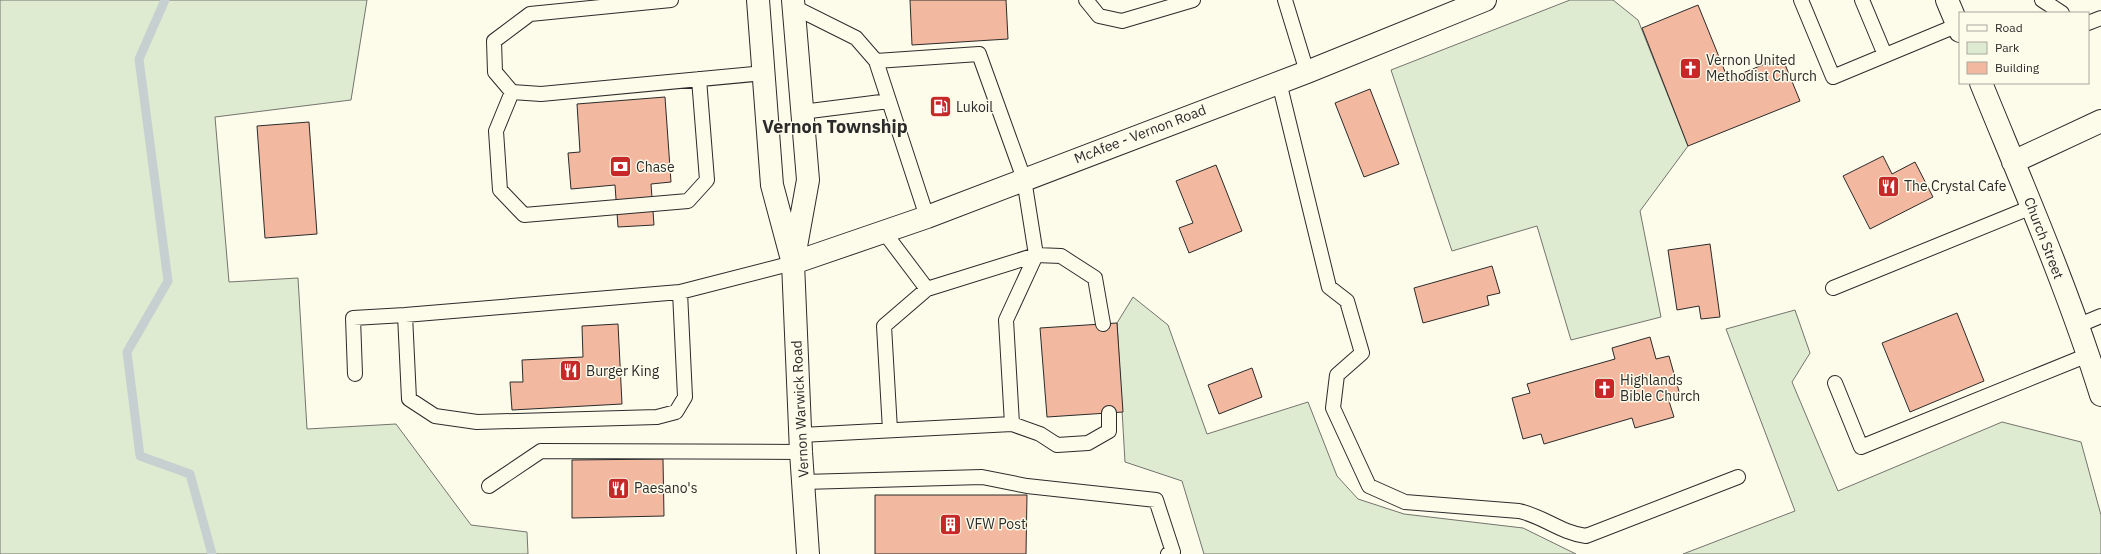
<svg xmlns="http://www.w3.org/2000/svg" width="2101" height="554" viewBox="0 0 2101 554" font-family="'IBM Plex Sans',sans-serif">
<rect width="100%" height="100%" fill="#fdfbea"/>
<!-- green -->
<path fill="#deebd1" stroke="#74746e" d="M0 0H367L351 100 215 117 229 282 298 278 307 429 396 424 471 525 527 532 528 554H0Z
M1570 0H1613L1638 20 1688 146 1640 211 1661 317 1571 340 1537 226 1452 251 1391 70Z
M1133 297 1168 325 1207 434 1308 402 1337 476 1358 499 1404 514 1523 528 1576 554H1204L1182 481 1125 462 1117 323Z
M1795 310 1810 353 1792 382 1838 491 2002 422 2081 442 2101 515V554H1683L1795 511 1726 329Z"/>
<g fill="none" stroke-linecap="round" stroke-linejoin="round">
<!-- stream -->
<path stroke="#c7d0d0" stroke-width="9" d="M165 0 139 59 168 281 127 352 140 456 190 474 212 554"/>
</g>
<!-- building -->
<path fill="#f2b8a0" stroke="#2b2b2b" d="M910 0H1006L1008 39 912 45Z
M1698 5 1728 79 1782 57 1800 101 1688 146 1642 28Z
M1370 89 1399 164 1364 177 1335 103Z
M665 97 671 182 651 184 654 225 618 227 615 185 571 189 568 153 580 152 577 104Z
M309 122 317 234 265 238 257 126Z
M1883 156 1892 174 1915 162 1933 197 1870 229 1843 176Z
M1216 165 1242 231 1189 253 1179 228 1193 223 1176 181Z
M1710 244 1720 317 1701 319 1699 306 1677 310 1668 250Z
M1492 266 1500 293 1487 296 1489 305 1423 323 1414 288Z
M1957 313 1984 381 1910 412 1882 343Z
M1117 323 1123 412 1047 417 1040 328Z
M618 324 622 404 512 410 510 382H523L522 360 583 357 582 326Z
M1650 337 1656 359 1669 356 1680 395 1668 398 1674 417 1635 428 1632 418 1544 444 1541 434 1523 439 1512 398 1530 393 1527 384 1615 359 1612 348Z
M1252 368 1262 397 1219 414 1208 385Z
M663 459 664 516 572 518V460Z
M875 495H1027L1026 554H875Z"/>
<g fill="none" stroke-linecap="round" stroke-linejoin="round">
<defs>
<path id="lane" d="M671 0 530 14 494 41 495 72 512 92 541 94 765 73
M1086 0 1099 16 1122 21 1193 0
M1285 0 1307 72
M1801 0 1833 77 1958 25
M1862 0 1885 55
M2042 0 2062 13
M794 7 856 38 876 61 927 217
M2088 23 2101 18
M1279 82 1329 287 1347 301 1362 353 1337 375 1333 408 1369 486 1405 502 1519 511C1543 516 1561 533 1586 536L1738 477
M512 92 496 131 500 190 524 215 688 201 707 180 699 79
M802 112 889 101
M884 232 927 289
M1833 288 2032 207
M405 315 409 399 435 416 477 422 657 417 676 412 685 397 680 292
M2077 326 2101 316
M355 374 353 318 405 315 680 292 793 263
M1835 383 1861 447 2088 355
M1012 424 1040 434 1057 445 1088 443 1109 431V413
M890 430 884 326 927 289 1036 255 1061 256 1095 278 1103 324
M801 435 1012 424 1006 320 1036 255 1024 179 979 54 876 61
M803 482 982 477 1027 486 1156 500 1173 552 1168 554
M489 486 541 451 801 452"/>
<path id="street" d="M1947 0 1960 31
M1981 83C2023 186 2068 289 2101 395
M2013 162 2101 121"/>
<path id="secondary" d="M758 0 772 185 791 256
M793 0 808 180 793 263 801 452 808 554
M793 263 927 217 1307 72 1485 0"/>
</defs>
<!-- lane casing -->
<use href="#lane" stroke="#2b2b2b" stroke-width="16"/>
<!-- street casing -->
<use href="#street" stroke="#2b2b2b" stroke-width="24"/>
<!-- secondary casing -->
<use href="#secondary" stroke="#2b2b2b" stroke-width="24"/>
<!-- lane -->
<use href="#lane" stroke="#fdfbea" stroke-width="14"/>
<!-- street -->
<use href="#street" stroke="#fdfbea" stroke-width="22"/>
<!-- secondary -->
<use href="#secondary" stroke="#fdfbea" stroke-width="22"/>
</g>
<!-- icons -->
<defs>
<symbol id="church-square" viewBox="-11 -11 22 22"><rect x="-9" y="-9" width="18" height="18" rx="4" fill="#c62828" stroke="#fdfbea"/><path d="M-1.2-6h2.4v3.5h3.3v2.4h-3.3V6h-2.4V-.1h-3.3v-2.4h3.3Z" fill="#fff"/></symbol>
<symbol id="fuel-square" viewBox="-11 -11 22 22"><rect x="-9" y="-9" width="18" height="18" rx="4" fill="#c62828" stroke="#fdfbea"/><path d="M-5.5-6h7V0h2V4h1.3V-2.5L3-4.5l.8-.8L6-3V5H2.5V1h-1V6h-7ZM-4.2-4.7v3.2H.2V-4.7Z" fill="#fff"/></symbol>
<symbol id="bank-square" viewBox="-11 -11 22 22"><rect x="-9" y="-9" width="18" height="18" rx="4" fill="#c62828" stroke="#fdfbea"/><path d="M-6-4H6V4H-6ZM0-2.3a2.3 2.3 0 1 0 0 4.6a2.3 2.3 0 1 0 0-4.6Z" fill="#fff"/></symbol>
<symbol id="restaurant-square" viewBox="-11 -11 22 22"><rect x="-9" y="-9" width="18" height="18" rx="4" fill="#c62828" stroke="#fdfbea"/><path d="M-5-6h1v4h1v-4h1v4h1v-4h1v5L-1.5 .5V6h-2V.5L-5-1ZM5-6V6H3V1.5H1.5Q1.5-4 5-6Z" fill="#fff"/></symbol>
<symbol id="building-square" viewBox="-11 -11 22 22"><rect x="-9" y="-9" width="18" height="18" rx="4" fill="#c62828" stroke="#fdfbea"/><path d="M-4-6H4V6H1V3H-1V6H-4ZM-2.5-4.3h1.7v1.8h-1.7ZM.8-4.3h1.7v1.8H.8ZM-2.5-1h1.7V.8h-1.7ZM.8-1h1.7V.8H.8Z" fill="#fff"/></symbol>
</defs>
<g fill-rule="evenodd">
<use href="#church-square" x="1678" y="56" width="25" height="25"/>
<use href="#fuel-square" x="928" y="94" width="25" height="25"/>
<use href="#bank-square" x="608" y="154" width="25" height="25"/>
<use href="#restaurant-square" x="1876" y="174" width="25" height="25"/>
<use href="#restaurant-square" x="558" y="358" width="25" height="25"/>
<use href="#church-square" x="1592" y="376" width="25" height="25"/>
<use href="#restaurant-square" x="606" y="476" width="25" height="25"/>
<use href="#building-square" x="938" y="512" width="25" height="25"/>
</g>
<g text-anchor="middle" stroke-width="3" stroke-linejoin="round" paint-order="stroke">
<!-- poi labels -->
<g font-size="14" fill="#2b2b2b" stroke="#fdfbea" text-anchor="start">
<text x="1706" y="65">Vernon United<tspan x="1706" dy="16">Methodist Church</tspan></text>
<text x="956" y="112">Lukoil</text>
<text x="636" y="172">Chase</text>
<text x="1904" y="191">The Crystal Cafe</text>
<text x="586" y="376">Burger King</text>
<text x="1620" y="385">Highlands<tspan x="1620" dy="16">Bible Church</tspan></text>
<text x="634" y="493">Paesano's</text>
<text x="966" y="529">VFW Post</text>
</g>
<!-- street labels -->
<g font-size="14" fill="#2b2b2b" stroke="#fdfbea">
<text transform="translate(1140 134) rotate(-21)" y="5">McAfee - Vernon Road</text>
<text transform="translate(2044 238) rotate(69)" y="5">Church Street</text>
<text transform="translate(800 409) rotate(-93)" y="5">Vernon Warwick Road</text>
</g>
<!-- district labels -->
<g font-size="18" font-weight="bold" fill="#2b2b2b" stroke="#fdfbea">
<text x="835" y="133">Vernon Township</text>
</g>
</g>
<!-- legend -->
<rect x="1959" y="12" width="130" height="72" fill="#fdfbea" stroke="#a9a89e"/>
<rect x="1967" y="25" width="20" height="6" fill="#fdfbea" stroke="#a9a89e"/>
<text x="1995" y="32" font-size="12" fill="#2b2b2b">Road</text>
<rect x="1967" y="42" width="20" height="12" fill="#deebd1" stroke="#a9a89e"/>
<text x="1995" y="52" font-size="12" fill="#2b2b2b">Park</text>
<rect x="1967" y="62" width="20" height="12" fill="#f2b8a0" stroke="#a9a89e"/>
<text x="1995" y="72" font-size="12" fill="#2b2b2b">Building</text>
</svg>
